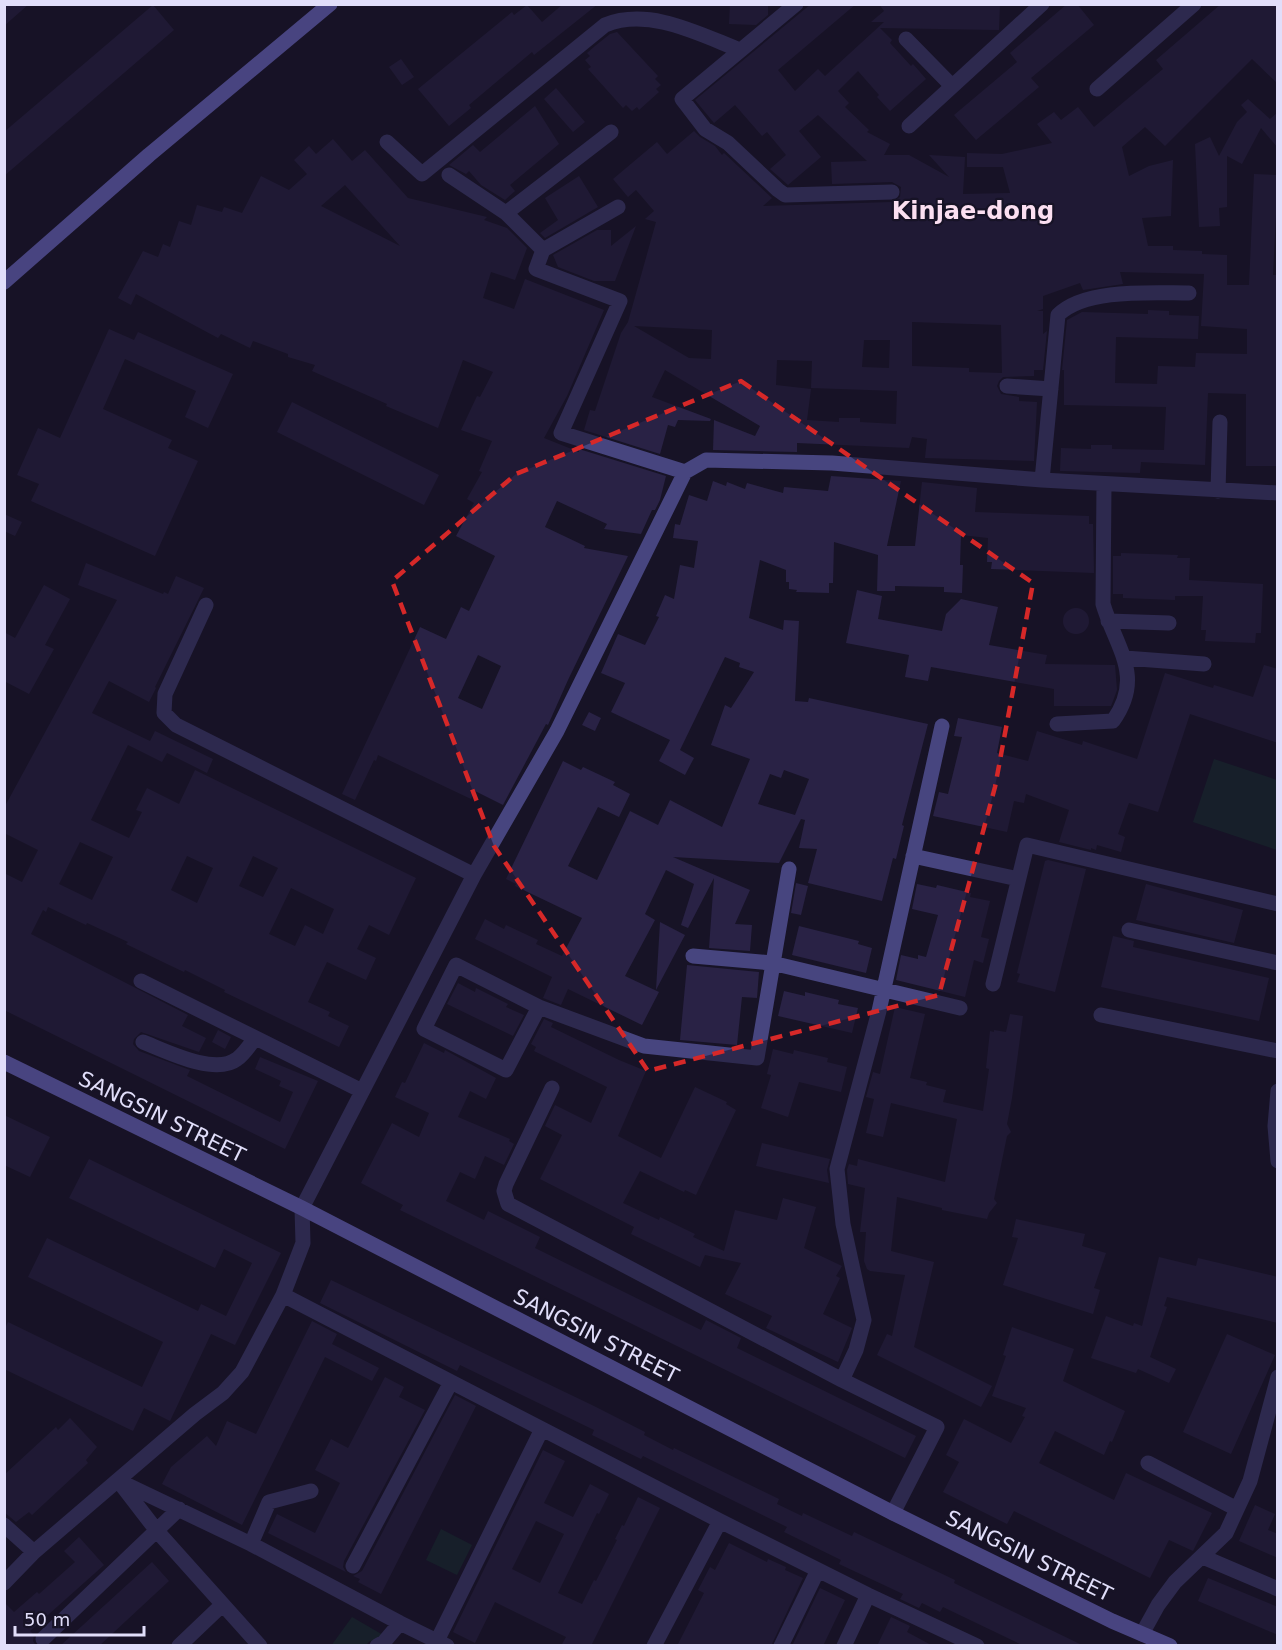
<svg xmlns="http://www.w3.org/2000/svg" width="1282" height="1650" viewBox="0 0 1282 1650" font-family="'DejaVu Sans',sans-serif">
<rect width="100%" height="100%" fill="#171326"/>
<!-- green -->
<path fill="#17302f" d="M1214 759 1277 780V850L1193 822Z
M441 1529 472 1545 457 1575 426 1560Z
M352 1617 383 1635 377 1644 370 1641 366 1645 331 1646Z"/>
<!-- building -->
<path fill="#292245" fill-rule="evenodd" d="M4 4H29L4 26Z
M563 4H598L534 55 532 52 469 105 471 108 449 126 418 89 512 12 514 15 527 5 542 22Z
M730 4H768V15L756 25 729 24Z
M811 4H856L778 70 795 91 818 69 825 76 884 22H871L884 11 879 4H1000L999 30 880 28 892 40 890 43 911 66 913 64 926 79 890 111 877 97 879 95 858 71 838 91 849 103 845 107 869 130 867 132 890 144 884 155H909L949 177 929 155 965 157 963 194 1010 193 1003 167H967V153L1002 154 1052 143 1037 124 1054 112 1061 120 1078 107 1094 127 1163 69 1156 60 1221 4H1278V84L1252 59 1165 146 1145 127 1122 147 1129 176 1149 166 1173 160 1171 216 1142 218 1148 246H1173V250L1202 251V254L1227 255V285H1249L1254 174 1278 175 1273 275H1278V466H1246V394L1208 393 1205 465 1141 462 1140 473 1060 471 1061 448 1091 449V445H1112V449L1164 450 1166 407 1064 405V370H1062L1067 320 1082 312 1148 314V310L1169 311V315L1199 316 1198 339 1116 337 1115 383 1157 384 1158 366 1195 367 1196 353 1247 354V329L1201 326 1204 274 1120 272 1123 284 1083 290 1080 283 1043 296V309L1037 311H1043V334L1047 331 1043 370H1034V376L1003 377 999 381 997 386 1001 394 1019 397V401L1037 402 1034 461 925 458 927 439 912 437 909 448 797 443V452L713 450 714 420 755 436 760 426 665 370 652 397 711 419 710 421 678 420 675 427 668 425 660 454 584 430 590 410 595 411 621 333 628 322 656 222 645 219 654 211 636 190 628 197 613 179 657 142 667 154 694 131 700 137 715 146 722 155 724 153 772 198 763 206 892 202 900 197 901 187 892 182 832 184 831 162 867 161 818 115 799 131 821 157 788 185 770 169 786 155 767 132 762 136 735 105 714 123 695 100ZM912 322 1001 325 1002 373 969 372V368L912 366ZM634 326 712 330 711 359 689 358ZM864 340H890L889 368 862 367ZM777 360 812 361 811 388 897 391 896 424 860 422V418H839V422L807 420 811 389 776 385Z
M1067 4H1077L1094 25 1031 78 1039 87 976 140 954 115 1017 62 1010 53Z
M153 5 174 30 4 176V132Z
M617 32 658 76 655 79 661 85 656 89 659 92 639 110 637 107 632 111 626 105 623 108 588 69 591 67 585 60 590 56 587 53 595 46 610 34Z
M401 59 414 77 402 85 389 67Z
M556 88 585 122 573 132 544 99Z
M1248 99 1270 119 1278 112V148L1261 128 1242 164 1227 156V207L1219 208 1220 226 1199 227 1195 144 1210 137 1219 156 1237 122 1247 112 1241 105Z
M535 106 559 144 510 185 515 191 505 200 481 185 469 171 466 174 449 165 473 145 480 152Z
M333 139 352 161 365 150 408 198 487 217 484 220 507 228 527 248 515 280 491 272 483 298 514 309 525 279 604 310 567 396 544 438 579 452V449L666 476 660 500 655 510H652L641 534 604 529 607 524 557 501 545 527 585 546 584 548 628 556 568 680 548 725 546 724 503 805 475 791 471 799 378 755 376 761 374 760 355 800 342 794 420 627 446 639 461 607 469 611 495 556 456 536 474 503 467 499 482 472 479 471 492 441 461 430 477 396 480 397 493 372 463 360 438 428 386 406 387 404 312 371 315 365 288 357V354L253 341 250 348 221 334 218 338 136 294 131 305 118 298 143 251 158 257 163 244 170 247 179 221 191 225 197 205 222 212 224 207 242 213 261 176 289 190 307 174 294 160 309 146 316 154ZM345 185 400 246 321 206ZM478 655 501 666 482 709 458 698Z
M579 176 598 207 545 238 540 233 558 220 545 198Z
M636 226 615 281H594L558 267 553 255 597 230H611V246Z
M109 329 134 340 138 332 233 374 208 428 185 417 196 391 125 359 103 409 172 440 168 448 198 461 155 556 31 501 39 484 17 475 38 428 60 438Z
M292 402 439 475 424 505 277 432Z
M831 476 901 481 887 546H915L922 482 977 488 975 512 1089 516V524H1093L1094 573 991 569 992 562H987L988 538 961 535 960 565H963L962 593 944 592V587L895 586V591H877L878 555 834 542 833 583H829V593L796 592 797 590 789 589V582H786V570L760 560 749 618 783 630 784 620 799 621 795 701 808 702 809 698 928 724 902 825 904 826 896 859 893 858 882 901 808 883 817 849 799 848 805 820 801 819 779 863 673 857 750 890 735 924 752 925 750 951 709 948 714 878 688 928 681 925 694 884 666 870 645 914 655 920 625 976 659 992 642 1025 568 989 561 1005 543 998 552 977 475 939 485 919 504 929 506 925 538 940 536 944 562 956 582 918 515 886 516 884 506 879 563 761 581 770 583 767 615 782 613 785 630 794 619 817 598 807 568 866 597 880 630 811 658 825 670 800 722 827 750 759 711 745 725 705 731 708 754 672 739 667 740 663 725 657 680 750 694 758 685 775 659 761 670 740 611 712 625 683 601 673 618 634 645 645 659 617 656 616 665 595 674 599 680 565 694 568 698 541 673 538 675 524 680 525 689 495 707 501 713 481 726 486 727 482 745 489 747 483 783 493 784 487 828 491ZM784 770 809 779 795 815 758 804 770 774 781 778Z
M4 514 22 522 15 536 4 531Z
M1121 553 1178 555 1177 558H1190L1189 580 1263 584 1261 633H1256L1255 643 1205 641 1206 630H1201L1203 596H1175V600L1123 598V594H1113V556H1121Z
M86 563 163 594 164 592 168 594 176 576 204 588 155 687 156 688 149 702 109 681 92 713 150 741 155 731 213 759 207 773 167 753 162 762 128 745 91 820 129 838 142 812 136 810 147 788 179 804 195 770 416 878 389 935 369 925 357 949 376 958 366 980 327 962 308 1002 330 1012 328 1016 349 1026 339 1047 224 992 225 990 185 970 184 972 167 964 126 944 128 942 87 923 86 925 48 907 46 912 43 910 31 934 188 1015 182 1026 206 1038 199 1052 141 1032 134 1039 133 1044 139 1051 190 1070 187 1076 280 1122 293 1092 279 1086 281 1081 255 1069 260 1057 318 1081 285 1149 4 1010V873L22 882 38 850 4 833V808L117 600 78 585ZM80 842 113 857 92 900 59 884ZM187 856 213 868 197 903 171 890ZM253 856 278 868 263 897 239 886ZM291 888 334 909 323 934 305 925 295 946 269 934Z
M44 585 70 599 45 645 54 649 29 694 4 681V632L15 638Z
M857 590 882 596 878 619 942 631 946 614 961 599 998 607 989 645 1047 655 1045 664 1115 665 1117 690 1113 701 1111 706H1054V689L931 667 928 681 905 677 909 655 846 643Z
M1063 621a13 13 0 1 1 26 0a13 13 0 1 1-26 0Z
M1264 665 1278 669V743L1190 714 1158 812 1129 803 1118 834 1125 837 1121 852 1097 845 1096 850 1091 848V850L1059 842 1069 810 1026 794 1024 803 1014 801 1007 832 933 816 939 792 948 794 962 737 954 736 958 718 1002 727 997 753 1028 761 1037 731 1082 745 1083 741 1137 759 1165 673 1213 688 1214 685 1253 697Z
M589 712 601 718 595 731 582 725Z
M1048 860 1086 869 1055 992 1017 982 1020 974 1017 973 1045 861Z
M796 883 808 886 801 915 791 913Z
M917 884 936 888 937 885 971 893 970 897 990 901 981 937 989 939 983 963 974 960 965 997 896 980 901 955 918 959V955L926 957 938 915 912 909Z
M1146 884 1243 910 1234 943 1136 920Z
M660 922 685 935 656 990Z
M799 926 859 941 858 944 872 948 866 973 792 955Z
M1113 936 1134 941 1133 947 1269 978 1259 1021 1101 987Z
M687 965 759 972 757 998 742 997 737 1045 680 1040Z
M458 983 475 992 476 988 508 1004 506 1007 524 1015 513 1036 447 1004Z
M784 991 805 996V992L839 1000 838 1004 858 1008 852 1033 778 1016Z
M895 1007 925 1014 910 1078 927 1082 926 1085 946 1090 943 1102 983 1111 989 1069 986 1068 990 1031 994 1032V1030L1006 1032 1010 1014 1023 1016 1012 1098 1007 1124 1011 1132 1007 1136 999 1175 994 1199 997 1203 989 1213 987 1219 942 1210V1208L897 1197 891 1251 934 1262 914 1347 992 1386 981 1407 877 1355 887 1334 892 1336 905 1275 870 1271 867 1269 864 1261 866 1232H860L865 1188 848 1184 847 1170 849 1164 857 1166 858 1159 945 1182 957 1119 891 1103 883 1137 866 1133 874 1099 866 1097 873 1072 880 1074Z
M544 1019 553 1023 551 1027 619 1060 646 1071 618 1136 661 1158 695 1087 727 1102 726 1104 736 1110 696 1195 685 1190 684 1192 640 1171 623 1203 659 1220 660 1217 695 1234 693 1237 724 1251 735 1210 777 1220 783 1198 816 1207 804 1248 842 1266 836 1276 840 1278 823 1314 852 1328 838 1362 766 1328 772 1316 725 1294 741 1263 705 1255 700 1267 631 1234 634 1227 540 1179 562 1135 545 1126 555 1105 591 1123 607 1087 534 1051 536 1047 531 1044Z
M218 1030 231 1037 225 1049 212 1042Z
M424 1043 444 1053 445 1050 496 1078 486 1099 470 1091 458 1117 510 1139 509 1141 514 1144 504 1165 485 1156 475 1179 460 1172 446 1201 484 1220 488 1211 540 1237 535 1248 701 1330 706 1320 741 1338 737 1348 916 1436 905 1458 400 1210 403 1205 361 1183 392 1123 419 1137 429 1113 395 1097 402 1082 405 1083Z
M773 1049 793 1054 794 1050 828 1058 827 1062 847 1067 841 1092 799 1082 788 1117 761 1108 771 1075 767 1074Z
M4 1115 50 1137 30 1177 4 1165Z
M762 1143 830 1159 827 1170 829 1183 756 1166Z
M89 1159 281 1253 235 1345 211 1334 170 1421 144 1408 133 1431 4 1369V1330L8 1322 142 1387 163 1342 28 1277 47 1238 198 1311 201 1304 226 1316 252 1263 224 1249 215 1268 69 1198Z
M1016 1219 1085 1234 1082 1246 1106 1253 1094 1288 1100 1290 1093 1314 1003 1285 1018 1238 1012 1237Z
M1159 1257 1196 1266 1198 1258 1278 1277V1323L1167 1297 1164 1306 1167 1307 1150 1357 1176 1369 1169 1383 1138 1369 1136 1373 1091 1358 1106 1316 1133 1326 1134 1323 1142 1326Z
M331 1280 594 1406 645 1432 644 1435 673 1450 674 1448 779 1499 777 1504 802 1516 803 1513 852 1536 854 1532 955 1580 954 1583 1084 1646H1024L943 1607 940 1612 922 1603 919 1608 900 1599 903 1594 839 1564 841 1560 784 1532 787 1527 643 1456 641 1459 592 1435 594 1430 460 1365 457 1371 320 1303Z
M312 1321 337 1334 332 1344 379 1368 372 1381 325 1357 242 1525 162 1484 171 1467 207 1436 216 1446 227 1421 256 1434Z
M1012 1327 1074 1349 1063 1381 1125 1411 1112 1442 1110 1441 1104 1455 1055 1431 1039 1463 1114 1500 1126 1473 1212 1513 1193 1551 1169 1540 1150 1578 1014 1511 1007 1524 943 1492 959 1462 946 1455 964 1419 1011 1443 1025 1417 1022 1416 1026 1408 992 1396 1006 1356 1003 1355Z
M1227 1334 1275 1355 1231 1454 1183 1432Z
M385 1377 404 1387 399 1397 425 1410 344 1561 343 1567 346 1572 268 1533 277 1514 315 1533 340 1483 315 1470 331 1439 348 1448Z
M455 1395 476 1406 381 1594 358 1582 360 1579 353 1576 362 1571Z
M70 1418 97 1447 86 1460 88 1463 32 1515 29 1512 16 1522 4 1512V1475L56 1427 58 1430Z
M543 1450 565 1461 544 1503 573 1517 590 1484 609 1494 599 1514 597 1513 558 1593 582 1604 594 1580 596 1581 617 1540 615 1539 622 1525 624 1526 638 1497 660 1508 591 1646H561L566 1637 495 1602 475 1643 453 1632ZM536 1521 564 1534 540 1583 512 1569Z
M1255 1505 1275 1514 1268 1530 1278 1534V1558L1239 1541Z
M79 1537 104 1565 30 1631 34 1635 33 1641 36 1646H4V1602L14 1612 37 1592 39 1594 75 1562 64 1551Z
M729 1543 767 1562 768 1559 786 1567 785 1570 803 1578 771 1646H677L704 1593 698 1590 710 1567 715 1570Z
M152 1562 169 1581 99 1646H60Z
M1208 1578 1278 1607V1635L1198 1601Z
M820 1588 845 1600 823 1646H792Z
M891 1617 910 1626 907 1632 933 1646H877Z"/>
<g fill="none" stroke-linecap="round" stroke-linejoin="round">
<!-- minor -->
<path stroke="#47457f" stroke-width="15" d="M796 4 682 99 705 129 728 143 778 190 785 195 892 192
M906 39 952 86
M1097 89 1194 4
M909 126 1042 4
M387 142 422 174 605 25C649 7 699 34 740 50
M449 175 506 213 543 250 536 269 620 301 561 433 685 472
M506 213 611 132
M543 250 618 207
M1007 386 1051 389
M1042 480 1058 315C1085 288 1152 293 1189 293
M1218 491 1220 422
M206 605 165 694 164 713 176 725 474 875
M1108 621 1169 623
M1125 658 1204 664
M1057 724 1113 721C1145 676 1116 648 1103 604L1104 484
M913 856 1018 879
M1129 930 1278 963
M693 956 772 963 960 1008
M141 981 362 1091
M993 984 1027 845 1278 904
M539 1007 506 1070 424 1029 456 965 539 1007 644 1046 757 1058 789 869
M1101 1015 1278 1051
M143 1042C166 1051 215 1076 237 1059 244 1054 250 1045 255 1038
M552 1088 506 1184 504 1191 508 1204 842 1380 937 1427 893 1513
M1278 1091 1275 1126 1278 1161
M283 1295 720 1521 868 1595 977 1646
M842 1380 856 1350 864 1320 843 1224 837 1169 879 1011 942 726
M1148 1463 1237 1509
M119 1481 251 1544 400 1623 447 1646
M120 1483 157 1531 260 1646
M4 1525 34 1552
M251 1544 269 1502 311 1491
M1203 1557 1278 1589
M353 1566 451 1382
M4 1583 34 1552 195 1414 223 1393 242 1372 283 1295 303 1243 302 1208 474 875 557 731 685 472 706 460 832 463 1042 480 1278 493
M1142 1634 1158 1605 1175 1582 1226 1533 1250 1481 1278 1377
M43 1639 179 1509
M437 1641 542 1429
M179 1646 222 1605
M377 1646 384 1642 400 1623
M654 1646 720 1521
M781 1646 818 1570
M844 1646 868 1595"/>
<!-- secondary -->
<path stroke="#8481ee" stroke-width="15" d="M4 282 149 155 330 4
M4 1062 302 1208 893 1513 1112 1621 1170 1646"/>
</g>
<!-- marked area -->
<path d="M0 0H1282V1650H0ZM741 381 1033 583 995 787 939 995 648 1071 494 846 392 581 516 474Z" fill="#171326" fill-opacity=".55" fill-rule="evenodd"/>
<path fill="none" stroke="#d62828" stroke-width="4.5" stroke-dasharray="12 8" stroke-linejoin="round" d="M741 381 1033 583 995 787 939 995 648 1071 494 846 392 581 516 474Z"/>
<g text-anchor="middle" stroke-width="4.5" stroke-linejoin="round" paint-order="stroke">
<!-- street labels -->
<g font-size="21" fill="#e1defa" stroke="#171326">
<text transform="translate(162 1117) rotate(26)" y="7">SANGSIN STREET</text>
<text transform="translate(596 1336) rotate(27)" y="7">SANGSIN STREET</text>
<text transform="translate(1029 1556) rotate(26)" y="7">SANGSIN STREET</text>
</g>
<!-- quarter labels -->
<g font-size="24" font-weight="bold" fill="#fbdff1" stroke="#171326">
<text x="973" y="219">Kinjae-dong</text>
</g>
</g>
<!-- border -->
<rect width="1282" height="1650" fill="none" stroke="#e1defa" stroke-width="12"/>
<!-- scale -->
<path d="M15 1626v9h129v-9" fill="none" stroke="#e1defa" stroke-width="3"/>
<text x="24" y="1626" font-size="18" fill="#e1defa" stroke="#171326" stroke-width="4.5" paint-order="stroke">50 m</text>
</svg>
